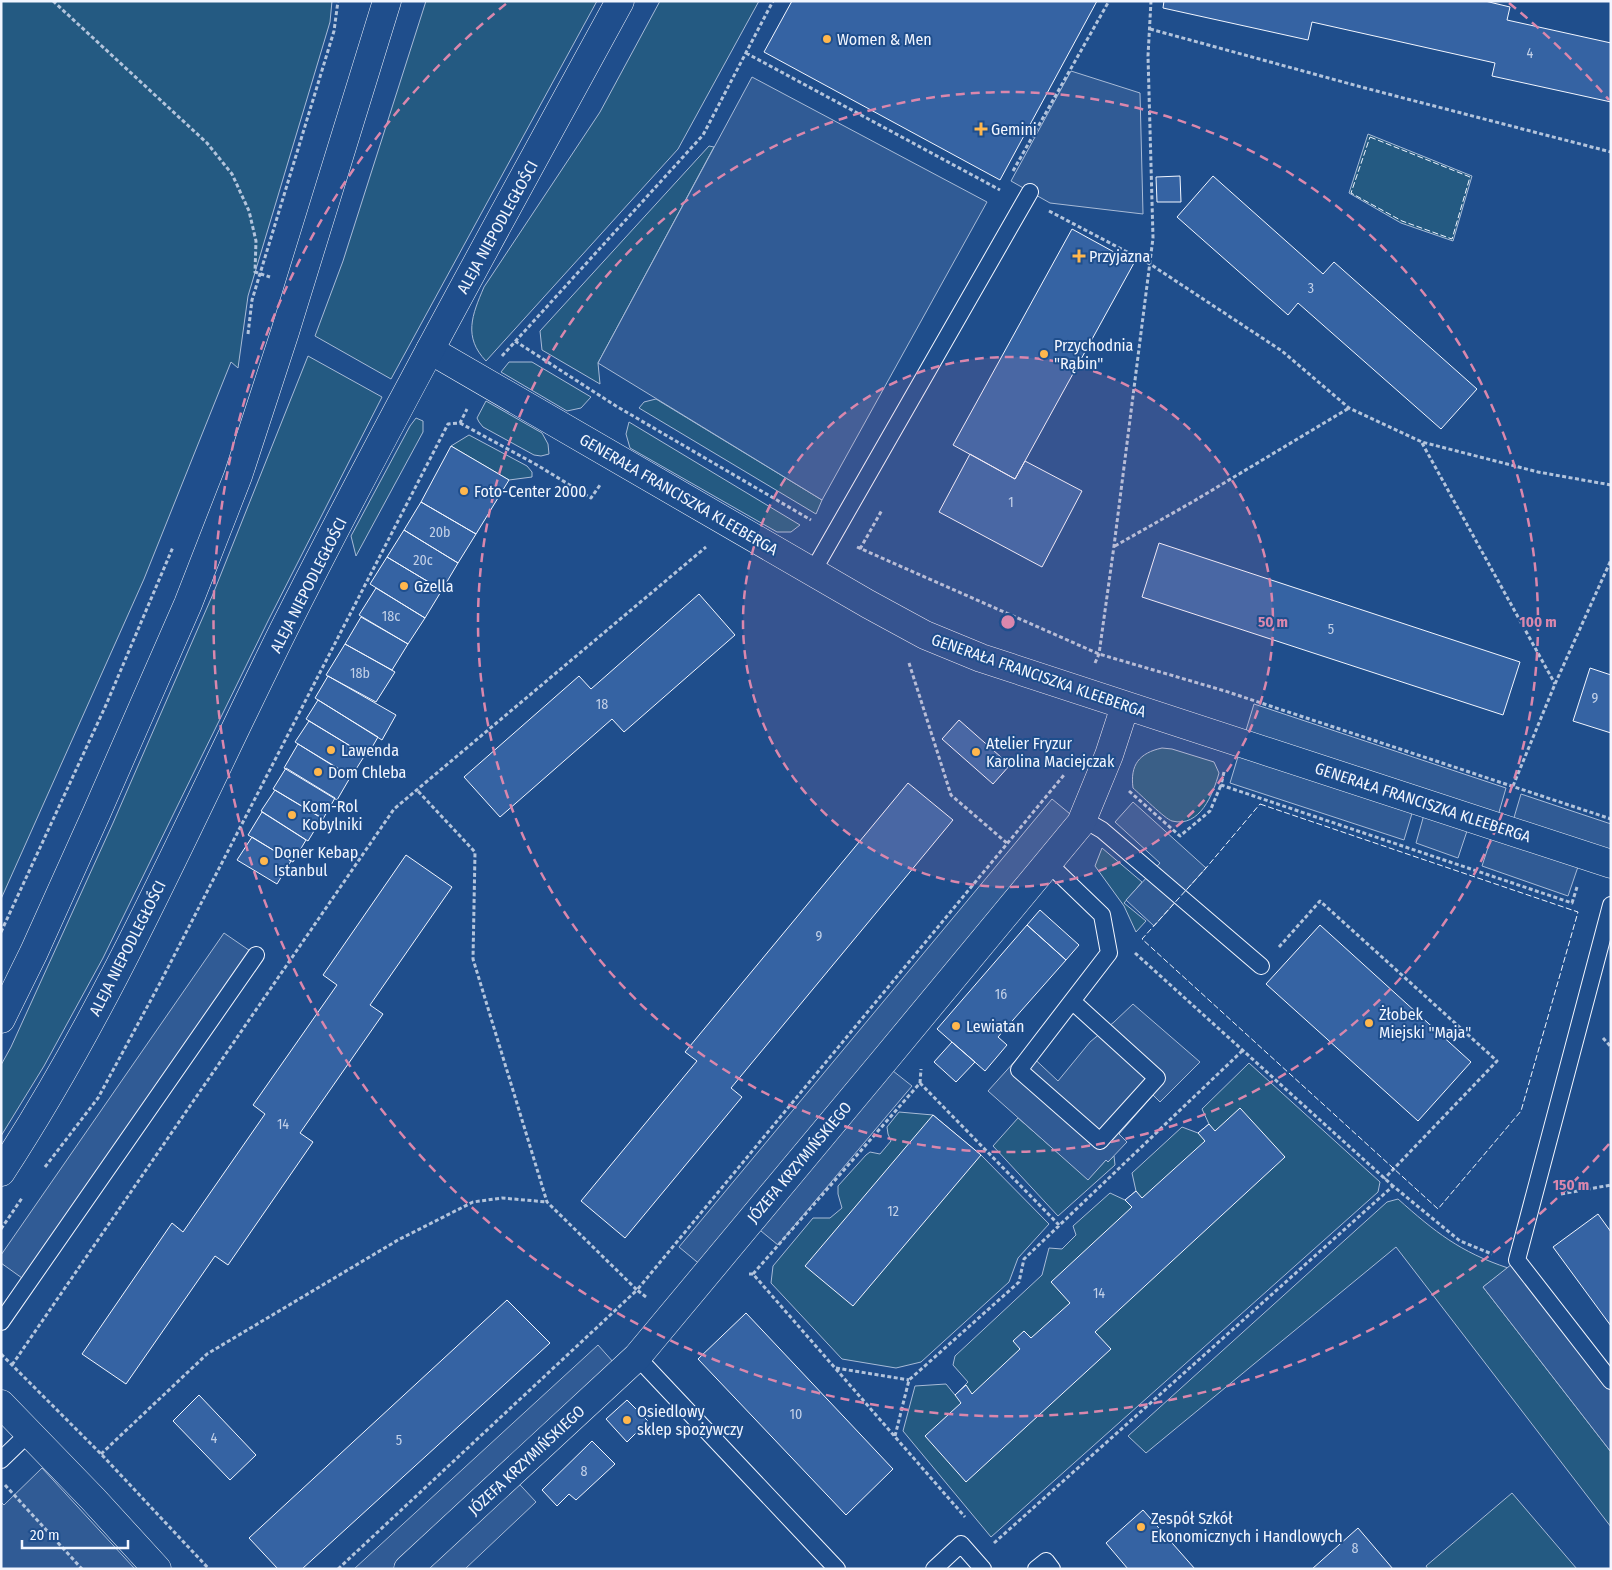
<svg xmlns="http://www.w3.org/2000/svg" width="1612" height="1570" viewBox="0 0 1612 1570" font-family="'Fira Sans Condensed',sans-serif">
<rect width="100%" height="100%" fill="#1f4e8c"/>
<!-- green -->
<path fill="#245a82" stroke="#a8bbd7" d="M1 1H332L330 22 248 296 238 368 231 362 144 579 1 899Z
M426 1H597L391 379 315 336 343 261Z
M660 1H759L678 149 486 361C463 337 472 315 484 287L600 112Z
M1368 134 1472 176 1453 241 1401 223 1349 193Z
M709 146 714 147 598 363 600 384 542 350 540 331Z
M308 356 382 397 268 621 103 958 44 1066 1 1136V1065L11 1047 113 823 213 594Z
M509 362H532L591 397 581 408 567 411 501 372Z
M656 399 822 500 816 514 639 408 644 402Z
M486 401 542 433 548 444 549 454 541 456 534 455 483 427 479 422 477 418Z
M416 418 423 421V432L356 556 351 536 410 426Z
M629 422 800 525 791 532H777L630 448 626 434Z
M469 435 527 466 532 472V477L509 480 451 446Z
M1162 748 1172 749 1214 762 1219 773C1213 794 1200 828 1172 821 1165 819 1140 794 1133 788 1130 765 1139 753 1162 748Z
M1102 848 1142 882 1124 903 1146 921 1136 932 1124 906 1095 866Z
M1249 1063 1380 1182 1378 1192 991 1537 903 1431 915 1386 946 1384 955 1395 968 1382 953 1365 955 1356 1042 1275 1049 1248 1062 1249 1076 1235 1073 1226 1110 1193 1125 1200 1136 1191 1132 1173 1182 1127 1198 1133 1209 1124 1202 1109Z
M899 1112 933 1115 981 1155 1049 1224 1018 1258 1009 1282 921 1362 896 1368 842 1359 771 1283 773 1266 813 1218H830L842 1208 838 1194V1186L866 1155 870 1152 880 1154 891 1141 888 1134 887 1127Z
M1018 1118 1088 1179 1106 1160 1108 1162 1114 1156 1115 1165 1058 1216 993 1146Z
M1398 1199C1435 1232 1460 1252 1508 1268L1483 1287 1611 1452V1527L1396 1247 1146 1453 1128 1436 1387 1202Z
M1512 1493 1577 1569H1428L1426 1566Z"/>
<!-- parking -->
<path fill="#305b95" stroke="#a8bbd7" d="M1071 71 1140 93 1143 214 1050 203 1011 181Z
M752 77 987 202 822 500 598 363Z
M1254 704 1506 788 1495 826 1510 831 1521 794 1611 824V864L1582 855 1568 896 1482 866 1495 826 1471 819 1458 858 1416 843 1427 804 1416 800 1404 840 1230 783Z
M1052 799 1081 823 883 1063 912 1086 778 1245 750 1222 708 1271 679 1247Z
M1133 802 1206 868 1154 926 1126 900 1160 863 1115 822Z
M224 933 256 955 29 1283 1 1263V1255Z
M1133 1004 1200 1062 1160 1102 1153 1095 1119 1134 1127 1142 1108 1162 1106 1160 1088 1180 988 1091 1025 1050 1058 1081 1090 1042 1114 1022Z
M1517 1260 1611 1381V1452L1483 1287Z
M598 1345 622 1372 510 1474 536 1502 465 1569H354Z
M42 1468 135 1569H1V1502L4 1505Z"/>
<!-- building -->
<path fill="#3563a3" stroke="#f2f6ff" d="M792 1H1097L1000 180 764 52Z
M1164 1H1485L1510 7 1507 20 1611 43V102L1492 76 1495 63 1312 22 1308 40 1163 8Z
M1180 176 1181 202H1157L1156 177Z
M1213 176 1323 274 1334 262 1477 389 1441 429 1298 303 1288 315 1177 217Z
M1072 229 1134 263 1015 479 953 445Z
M451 446 509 480 476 534 421 502Z
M970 454 1015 479 1025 461 1082 491 1042 567 939 512Z
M421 502 476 534 458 563 404 530Z
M404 530 458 563 442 590 387 557Z
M1159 543 1520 662 1503 715 1142 597Z
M387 557 442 590 425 618 370 584Z
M376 588 425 618 408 644 359 615Z
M699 594 735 635 624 732 612 719 500 817 464 777 579 676 591 689Z
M361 617 408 644 392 670 345 644Z
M345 644 395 672 376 702 326 675Z
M1590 668 1611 675V733L1573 721Z
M328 676 396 715 382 740 315 698Z
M318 700 378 737 367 756 306 719Z
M959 720 1010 765 993 784 942 739Z
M309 721 365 755 351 777 295 742Z
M298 744 351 776 337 800 284 768Z
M286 768 335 798 323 819 273 789Z
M908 783 953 820 731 1088 742 1097 625 1238 581 1201 697 1061 685 1052Z
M275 790 322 818 308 841 261 811Z
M262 812 306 840 293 862 248 835Z
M252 837 291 861 277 884 237 860Z
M406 855 452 887 370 1005 383 1014 300 1133 313 1142 228 1265 215 1256 126 1384 82 1354 172 1223 183 1232 265 1114 253 1105 337 985 323 975Z
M1040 910 1079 945 1066 960 1027 925Z
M1027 925 1066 960 998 1037 1007 1045 985 1071 937 1029Z
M1320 925 1471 1062 1418 1121 1266 984Z
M952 1042 975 1062 956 1082 934 1062Z
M1240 1108 1285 1157 1095 1332 1111 1349 966 1482 925 1436 961 1403 955 1395 966 1385 972 1394 1020 1349 1013 1341 1024 1331 1031 1338 1070 1303 1051 1282 1132 1207 1125 1200 1136 1191 1142 1198 1205 1141 1198 1133 1209 1124 1215 1131Z
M933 1115 981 1155 853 1306 805 1266Z
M1598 1214 1611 1232V1326L1553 1247Z
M507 1300 550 1343 302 1569H278L249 1538Z
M746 1313 893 1469 846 1515 698 1359Z
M199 1395 256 1455 230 1480 173 1421Z
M627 1400 648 1421 627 1442 606 1419Z
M592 1441 615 1464 576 1500 569 1494 557 1506 542 1490Z
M1143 1510 1195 1569H1128L1106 1543Z
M1358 1528 1393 1569H1312Z"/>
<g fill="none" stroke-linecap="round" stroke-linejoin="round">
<defs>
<path id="service" d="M813 571 1030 192
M1083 819 1102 830 1261 966
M1048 863 1102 915 1109 953 1019 1070 1100 1141 1157 1078 1072 1001
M1611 905 1517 1260 1611 1381
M1 1322 256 955
M637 1357 837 1569
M1 1460 29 1433
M934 1569 961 1544 983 1569
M1036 1569 1046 1561 1052 1569"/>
<path id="minor" d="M430 350 868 604 925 635 981 658 1611 864
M1 1404 93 1499 157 1569
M408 1569 637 1357 883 1062 1081 823 1109 755 1125 706"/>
<path id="tertiary" d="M1 1019 34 952 97 812 188 604 238 476 285 332 387 1
M1 1172C113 1001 193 812 284 629 391 417 506 210 620 1"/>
</defs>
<!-- service casing -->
<use href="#service" stroke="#f2f6ff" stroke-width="18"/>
<!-- minor casing -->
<use href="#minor" stroke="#f2f6ff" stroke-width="29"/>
<!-- tertiary casing -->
<use href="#tertiary" stroke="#f2f6ff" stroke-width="29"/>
<!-- path -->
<path stroke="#b3c4dc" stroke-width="3" stroke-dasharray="4 2.5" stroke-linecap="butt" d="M53 1 207 143 232 174 249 211 256 241 255 272 270 277
M1150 29 1365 88 1611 152
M746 53 1000 190
M1013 171 1109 1
M1049 211 1150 264 1282 351 1349 408 1422 442 1538 472 1611 485
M248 334 252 300 334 31 338 1
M515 341 616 406 811 520
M502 356 703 135 773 1
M460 423 537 465 591 498 600 485
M1422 443 1555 684
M1115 546 1194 501 1349 408
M857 547 1099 654 1225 691 1611 819
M860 549 882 510
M909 663 951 795 1008 844
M1095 663 1099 654 1114 546 1153 238 1148 56 1151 1
M1224 772 1221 785 1572 903 1577 887
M1513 786 1555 684 1611 560
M1129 791 1180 836 1210 811 1221 785
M1 932 106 705 173 547
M1279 947 1320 901 1497 1061 1384 1179
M1135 953 1393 1186
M1603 1038 1611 1047
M920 1083 921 1069
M45 1167 98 1098 160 983 448 424 460 423 467 409
M1561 1194 1611 1185
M1 1229 22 1198
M749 1274H753L965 1517
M753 1274 920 1083 1059 1225
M646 1297 637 1290 1064 775
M1 1354 101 1454 209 1569
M12 1365 394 809 706 547
M836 1368 909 1380
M895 1436 909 1380 1019 1282 1024 1259 1242 1051
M101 1454 207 1354 398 1240 473 1202 502 1198 547 1202
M5 1485 82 1569
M994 1543 1393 1186 1460 1241 1492 1254
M338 1569 637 1290 547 1202 473 959 475 852 416 789"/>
<!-- service -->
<use href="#service" stroke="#1f4e8c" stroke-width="16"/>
<!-- minor -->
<use href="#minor" stroke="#1f4e8c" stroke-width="28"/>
<!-- tertiary -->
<use href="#tertiary" stroke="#1f4e8c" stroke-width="28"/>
<!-- fence -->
<path stroke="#f2f6ff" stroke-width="1" stroke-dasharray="6 2.5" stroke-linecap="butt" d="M1370 137 1470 177 1452 239 1402 221 1351 193Z
M1260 804 1578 912 1521 1111 1438 1209 1142 939 1206 868Z"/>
</g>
<!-- distance rings -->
<circle cx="1008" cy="622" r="265" fill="#da87ad" fill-opacity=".12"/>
<g fill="none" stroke="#da87ad" stroke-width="2.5" stroke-dasharray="9 6">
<circle cx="1008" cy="622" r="265"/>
<circle cx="1008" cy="622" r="530"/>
<path d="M1609 1144A796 796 0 1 1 507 3M1509 3A796 796 0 0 1 1609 100"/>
</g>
<!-- markers -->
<g fill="#ffb74d" stroke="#1f4e8c" stroke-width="2">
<circle cx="827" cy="39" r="5"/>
<path d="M978.5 121.5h5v5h5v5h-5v5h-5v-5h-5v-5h5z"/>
<path d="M1076.5 248.5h5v5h5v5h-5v5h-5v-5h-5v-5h5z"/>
<circle cx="1044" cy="354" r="5"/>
<circle cx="464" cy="491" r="5"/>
<circle cx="404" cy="586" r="5"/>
<circle cx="331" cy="750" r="5"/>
<circle cx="976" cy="752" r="5"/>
<circle cx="318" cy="772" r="5"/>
<circle cx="292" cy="815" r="5"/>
<circle cx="264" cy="861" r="5"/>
<circle cx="1369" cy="1023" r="5"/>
<circle cx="956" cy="1026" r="5"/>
<circle cx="627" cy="1420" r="5"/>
<circle cx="1141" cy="1527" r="5"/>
</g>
<g text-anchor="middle" stroke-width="4" stroke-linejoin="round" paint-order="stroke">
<!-- number labels -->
<g font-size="14" fill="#c3d1e8">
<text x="1530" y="58">4</text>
<text x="1311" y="293">3</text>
<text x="1011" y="507">1</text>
<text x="440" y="537">20b</text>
<text x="423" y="565">20c</text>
<text x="391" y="621">18c</text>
<text x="1331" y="634">5</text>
<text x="360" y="678">18b</text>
<text x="1595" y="703">9</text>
<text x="602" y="709">18</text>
<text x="819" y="941">9</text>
<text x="1001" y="999">16</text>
<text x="283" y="1129">14</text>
<text x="893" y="1216">12</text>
<text x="1099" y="1298">14</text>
<text x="796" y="1419">10</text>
<text x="214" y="1443">4</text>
<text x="399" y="1445">5</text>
<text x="584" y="1476">8</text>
<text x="1355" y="1553">8</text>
</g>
<!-- poi labels -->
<g font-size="16" fill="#f2f6ff" stroke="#1f4e8c" text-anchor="start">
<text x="837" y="45">Women &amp; Men</text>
<text x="991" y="135">Gemini</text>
<text x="1089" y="262">Przyjazna</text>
<text x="1054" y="351">Przychodnia<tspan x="1054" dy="18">"Rąbin"</tspan></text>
<text x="474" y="497">Foto-Center 2000</text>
<text x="414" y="592">Gzella</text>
<text x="986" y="749">Atelier Fryzur<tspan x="986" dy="18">Karolina Maciejczak</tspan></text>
<text x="341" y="756">Lawenda</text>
<text x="328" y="778">Dom Chleba</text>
<text x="302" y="812">Kom-Rol<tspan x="302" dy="18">Kobylniki</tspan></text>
<text x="274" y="858">Doner Kebap<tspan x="274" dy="18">Istanbul</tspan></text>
<text x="1379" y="1020">Żłobek<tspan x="1379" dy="18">Miejski "Maja"</tspan></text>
<text x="966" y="1032">Lewiatan</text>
<text x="637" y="1417">Osiedlowy<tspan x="637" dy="18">sklep spożywczy</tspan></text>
<text x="1151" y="1524">Zespół Szkół<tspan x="1151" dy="18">Ekonomicznych i Handlowych</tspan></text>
</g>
<!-- street labels -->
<g font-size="16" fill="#f2f6ff" stroke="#1f4e8c">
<text transform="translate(497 227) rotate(-61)" y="6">ALEJA NIEPODLEGŁOŚCI</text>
<text transform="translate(679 494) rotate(30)" y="6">GENERAŁA FRANCISZKA KLEEBERGA</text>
<text transform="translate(308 585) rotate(-63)" y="6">ALEJA NIEPODLEGŁOŚCI</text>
<text transform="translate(1039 675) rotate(19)" y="6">GENERAŁA FRANCISZKA KLEEBERGA</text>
<text transform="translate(1423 802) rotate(18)" y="6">GENERAŁA FRANCISZKA KLEEBERGA</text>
<text transform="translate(127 948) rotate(-63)" y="6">ALEJA NIEPODLEGŁOŚCI</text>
<text transform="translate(799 1162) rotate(-50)" y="6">JÓZEFA KRZYMIŃSKIEGO</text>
<text transform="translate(526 1460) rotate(-43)" y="6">JÓZEFA KRZYMIŃSKIEGO</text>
</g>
</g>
<circle cx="1008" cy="622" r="8" fill="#da87ad" stroke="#1f4e8c" stroke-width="2.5"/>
<g font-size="15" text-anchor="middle" font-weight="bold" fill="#da87ad" stroke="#1f4e8c" stroke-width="4" stroke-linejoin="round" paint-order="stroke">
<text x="1273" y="627">50 m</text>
<text x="1538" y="627">100 m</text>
<text x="1571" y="1190">150 m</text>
</g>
<!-- border -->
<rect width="1612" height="1570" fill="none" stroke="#f2f6ff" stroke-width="5"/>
<!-- scale -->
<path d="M22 1540v8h106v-8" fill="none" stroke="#f2f6ff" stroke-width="2.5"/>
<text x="30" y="1540" font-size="15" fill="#f2f6ff" stroke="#1f4e8c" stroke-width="4" paint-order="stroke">20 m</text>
</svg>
